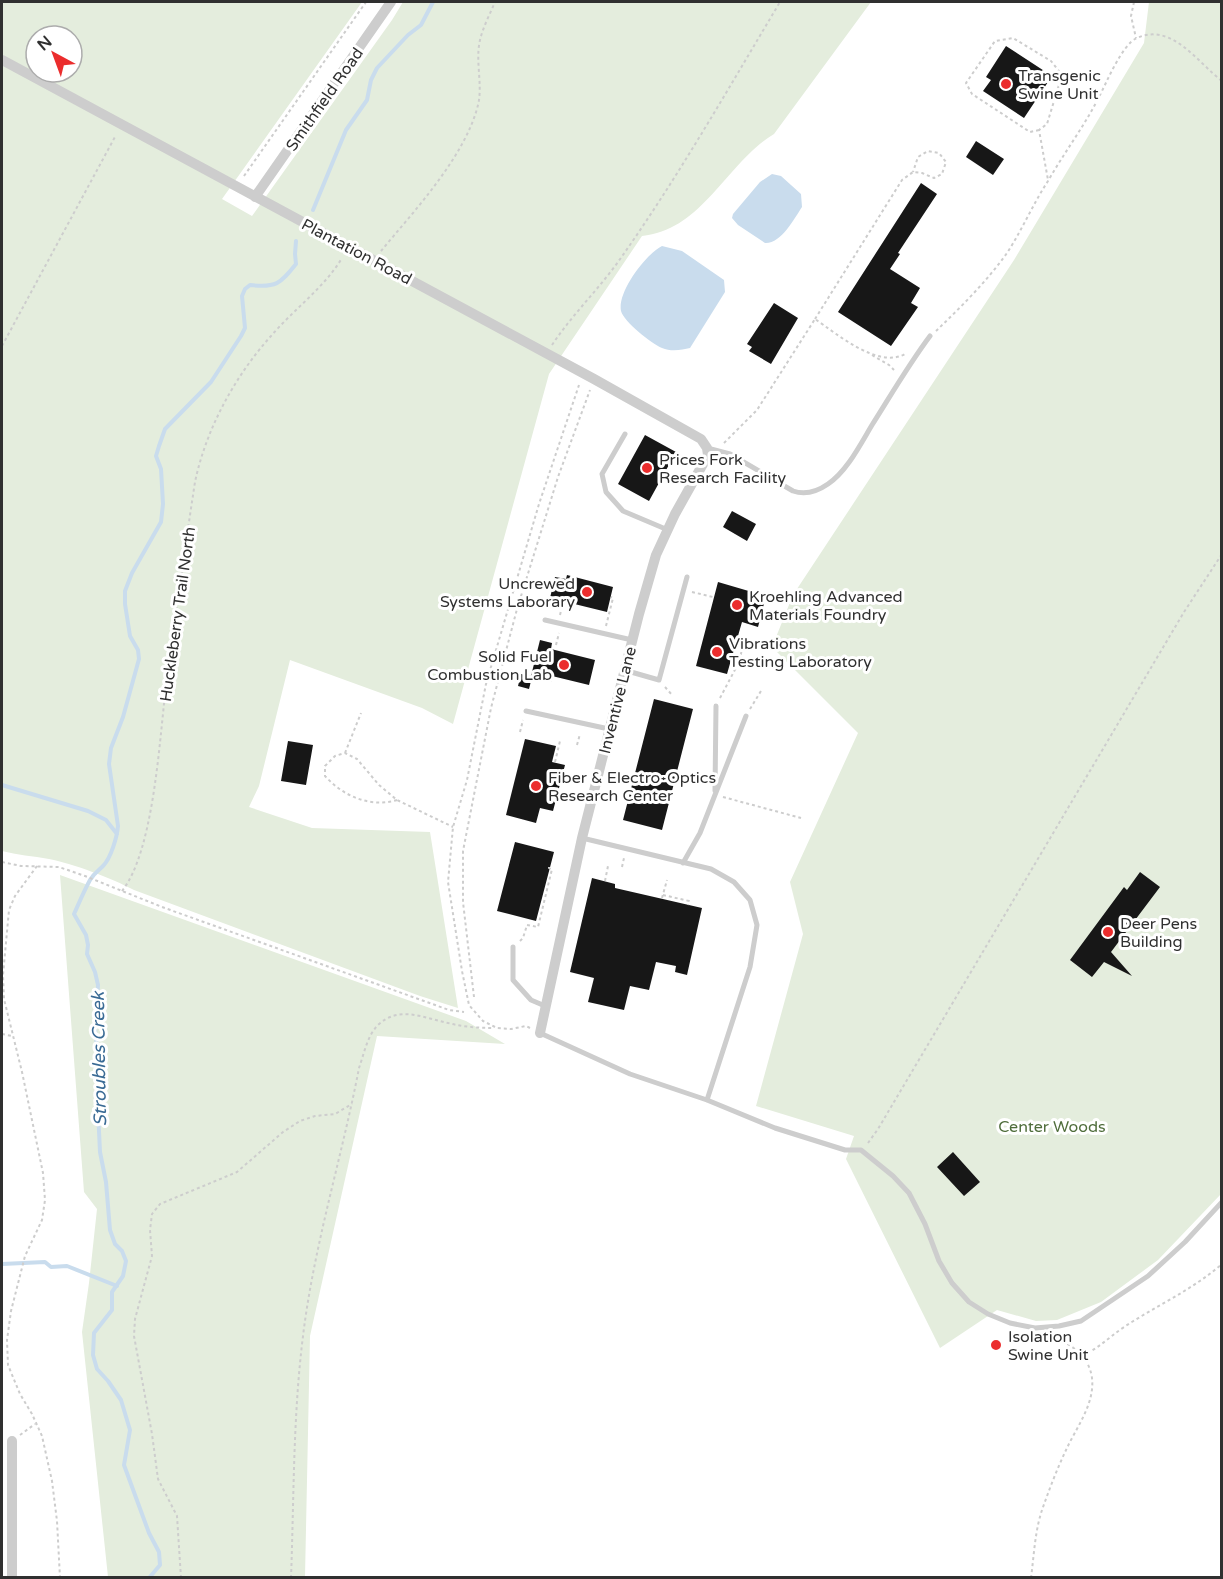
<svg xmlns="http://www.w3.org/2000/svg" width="1223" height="1579" viewBox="0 0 1223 1579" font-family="'Varela Round',sans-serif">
<rect width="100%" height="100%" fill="#fff"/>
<!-- green -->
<path fill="#e4eddd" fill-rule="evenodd" d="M2 2H362L222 199 252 216 392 20 403 2H871L774 134C726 163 703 230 642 236L549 374 453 724 422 708 290 660 259 786 249 807 312 828 430 832 458 1008 420 996 134 890C111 878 74 864 49 859 33 856 17 855 2 851ZM36 36H72V72H36Z
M1149 2H1221V1194L1158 1260 1101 1302 1057 1320 1036 1321 997 1310 940 1348 846 1159 854 1136 756 1106 803 934 790 882 858 733 772 647 793 595 1014 260 1144 43Z
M60 875 466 1021 505 1044 377 1036 310 1336 305 1577H108L82 1332 89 1283 97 1209 84 1192Z"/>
<!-- water -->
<path fill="#c9dced" d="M772 174 781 176 801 194 802 207C794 219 781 244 765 243L738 225 732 218 733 214 760 182Z
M662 246 682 251 724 280 725 292 690 348C682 350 671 352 662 348 651 343 624 322 621 311 617 292 646 254 662 246Z"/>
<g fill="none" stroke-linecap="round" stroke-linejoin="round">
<!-- stream -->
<path stroke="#c9dced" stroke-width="4" d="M313 210 346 130 367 100 371 80 377 68 408 35 421 25 433 2
M2 785 88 811 106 820 117 834
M2 1264 45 1262 51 1267 67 1266 117 1286
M149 1578 160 1565 159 1552 149 1533 124 1465 130 1430 121 1400 108 1381 97 1369 93 1355 94 1333 112 1310V1292L123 1276 126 1261 122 1251 115 1244 110 1230 106 1182 100 1152 98 1110 99 1067 95 1028 98 985 95 972 87 954 88 945 86 935 74 914C79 903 84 891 90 880 94 873 98 871 103 866 111 858 117 837 118 826L109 764 111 748 123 717 139 659 138 650 130 636 125 604V591L132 573 161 522 163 504 161 469 156 456 159 446 165 429 211 382 241 336 245 328 242 296 245 289 250 285C276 288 280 284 296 264L295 254 296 241"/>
</g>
<!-- building -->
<path fill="#171717" d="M1006 46 1052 76 1024 118 983 91 991 80 986 77Z
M976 141 1004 159 993 175 966 157Z
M921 183 937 194 898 253 900 254 890 269 920 288 911 303 918 307 891 346 838 312Z
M774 303 798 318 771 364 749 351 752 347 747 344Z
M645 435 676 452 649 501 618 484Z
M732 511 756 524 747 541 723 527Z
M567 575 613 587 607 612 550 598 555 577 566 579Z
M718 582 766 596 758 627 742 622 727 674 696 666Z
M540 640 552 643 551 649 595 660 589 685 552 676 551 682 532 677 529 689 518 686 521 674 531 676Z
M654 699 693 709 662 830 623 820Z
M525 739 556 746 552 762 565 765 553 811 540 808 536 823 506 815Z
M288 741 313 745 306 785 281 781Z
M515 842 554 852 536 921 497 911Z
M1140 872 1160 887 1111 952 1132 976 1104 962 1092 977 1070 960 1124 887 1127 890Z
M592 878 615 884V888L702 908 687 975 675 972 676 966 656 962 649 990 630 986 624 1010 588 1002 594 978 570 972Z
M953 1152 980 1182 964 1196 937 1167Z"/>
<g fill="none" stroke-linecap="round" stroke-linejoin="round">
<!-- path -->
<path stroke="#cdcdcd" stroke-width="2" stroke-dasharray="3 3" stroke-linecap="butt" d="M1134 2 1131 16 1136 38
M1039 130 1030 132 972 94 966 83 995 41 1013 38 1051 61 1062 75 1047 124 1039 130 1048 180
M244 176 366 2
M381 251C414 211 465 157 478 105 483 85 475 61 480 40 483 27 490 14 495 2
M815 319 902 180 913 172 922 173 934 178 942 174 946 162 939 153 928 151 918 157 913 172
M936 331C961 307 987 281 1007 253 1022 230 1033 204 1048 181 1064 153 1083 128 1098 99 1106 84 1122 44 1137 38 1172 22 1198 63 1222 81
M552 345C572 315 597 291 618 262 677 179 728 89 780 2
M2 346 116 135
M872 355 889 365 894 370
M724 443 757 410 815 319C837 334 878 369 905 354
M692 592 713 597
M560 615 563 603
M606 626 613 598 611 597
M556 645 559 633
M665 687 673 696
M720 698 738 664 746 636
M750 709 761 691
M520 732 523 720
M577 745 580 734
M345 753 361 713
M555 762 560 741
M723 797 801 818
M397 800C370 808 343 796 325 776V766L335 756 345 753 357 759 379 785 397 800 453 827
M2 862 21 866 59 867 85 876 162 907 449 1010 464 1012
M37 866 15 896 9 910 3 975 4 999 22 1072 43 1173 45 1200 42 1220 25 1256 11 1311 7 1340 8 1365 20 1394 32 1414 42 1436 52 1481 57 1521 60 1578
M622 867 624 858
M605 881 608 866
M122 891C153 852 159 746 165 695 175 624 184 553 195 482 206 429 235 376 271 336 294 309 324 288 342 258
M663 895 689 901 688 905
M662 898 667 880
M527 925 538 927 552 869 549 868V865
M520 941 523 938 527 925
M474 997 463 902V851L491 708 517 609 558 477 590 390
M530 1028 526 1026 511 1029 497 1028 483 1021 469 1005 462 971 448 882 453 827 467 780 486 684 539 504 579 385
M2 1034 12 1036
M868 1143 878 1129 1184 612 1222 554
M1082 1356C1099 1348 1108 1338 1124 1327 1156 1306 1192 1290 1222 1264
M20 1435 35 1424
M181 1578 177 1516 158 1479 152 1434 134 1336 135 1319 152 1256 150 1230 152 1214 160 1204 237 1172 283 1132 300 1121 315 1116 335 1114 352 1104
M291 1578C294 1497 293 1416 303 1336 314 1245 342 1157 359 1068 364 1054 367 1036 378 1025 399 1005 424 1018 448 1023 464 1027 479 1028 494 1028
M1031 1578C1034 1555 1035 1531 1042 1510 1049 1490 1057 1469 1066 1450 1076 1428 1095 1404 1092 1378 1089 1356 1072 1345 1054 1337"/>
<!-- lane -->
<path stroke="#cdcdcd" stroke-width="5" d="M625 434 602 474 606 492 623 511 668 530
M707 448 730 454 793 491C805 495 818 491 828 484 847 471 860 445 872 425 891 395 909 364 930 336
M545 620 632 640
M624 670 659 680 687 577
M526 711 609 729
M715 791 716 706
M582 838 711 869 734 882 750 900 757 925 750 967 707 1100
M683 863 700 833 746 716
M513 947V980L531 1000 545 1006
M540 1033 630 1074 707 1100 775 1128 845 1150H861L893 1176 909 1193 925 1224 939 1261 952 1283 969 1302 988 1314 1010 1323 1035 1328 1059 1326 1081 1321 1148 1276 1185 1242 1222 1202"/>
<!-- street -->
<path stroke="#cdcdcd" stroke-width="10" d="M2 60 594 379 701 439 707 448 708 455 675 514 656 555 639 614 582 838 540 1033
M255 197 391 2
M12 1441V1578"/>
</g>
<!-- markers -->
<g fill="#eb2d2d" stroke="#fff" stroke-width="2">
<circle cx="1006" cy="84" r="6"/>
<circle cx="647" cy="468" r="6"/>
<circle cx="587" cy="592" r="6"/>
<circle cx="737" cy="605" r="6"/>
<circle cx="717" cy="652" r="6"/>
<circle cx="564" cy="665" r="6"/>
<circle cx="536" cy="786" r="6"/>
<circle cx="1108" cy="932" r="6"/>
<circle cx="996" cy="1345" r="6"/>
</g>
<g text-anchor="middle" stroke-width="6" stroke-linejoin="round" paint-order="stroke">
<!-- poi labels -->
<g font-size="16" fill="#303030" stroke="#fff" text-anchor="start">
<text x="1018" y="81">Transgenic<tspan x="1018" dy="18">Swine Unit</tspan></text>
<text x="659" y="465">Prices Fork<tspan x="659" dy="18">Research Facility</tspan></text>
<text x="575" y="589" text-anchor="end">Uncrewed<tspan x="575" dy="18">Systems Laborary</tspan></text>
<text x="749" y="602">Kroehling Advanced<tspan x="749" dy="18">Materials Foundry</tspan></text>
<text x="729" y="649">Vibrations<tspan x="729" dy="18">Testing Laboratory</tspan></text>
<text x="552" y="662" text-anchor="end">Solid Fuel<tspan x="552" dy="18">Combustion Lab</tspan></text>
<text x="548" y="783">Fiber &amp; Electro-Optics<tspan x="548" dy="18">Research Center</tspan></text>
<text x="1120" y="929">Deer Pens<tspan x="1120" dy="18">Building</tspan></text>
<text x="1008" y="1342">Isolation<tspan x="1008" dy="18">Swine Unit</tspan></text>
</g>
<!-- street labels -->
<g font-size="16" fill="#303030" stroke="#fff">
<text transform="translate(324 99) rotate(-55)" y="6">Smithfield Road</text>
<text transform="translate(357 251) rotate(28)" y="6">Plantation Road</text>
<text transform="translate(177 614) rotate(-82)" y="6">Huckleberry Trail North</text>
<text transform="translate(617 700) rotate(-76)" y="6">Inventive Lane</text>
</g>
<!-- park labels -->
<g font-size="16" fill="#4f6d3b" stroke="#fff">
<text x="1052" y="1132">Center Woods</text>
</g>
<!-- water labels -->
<g font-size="18" font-style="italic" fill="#3a6b95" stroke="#fff">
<text transform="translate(99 1059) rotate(-91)" y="6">Stroubles Creek</text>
</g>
</g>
<!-- border -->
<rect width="1223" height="1579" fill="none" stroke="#303030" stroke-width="6"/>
<!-- north arrow -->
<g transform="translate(54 54) rotate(319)"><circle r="28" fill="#ffffff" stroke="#acacac" stroke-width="1.5"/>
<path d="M0-4.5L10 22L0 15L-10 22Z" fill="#eb2d2d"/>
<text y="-9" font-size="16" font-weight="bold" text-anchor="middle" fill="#303030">N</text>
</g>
</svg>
